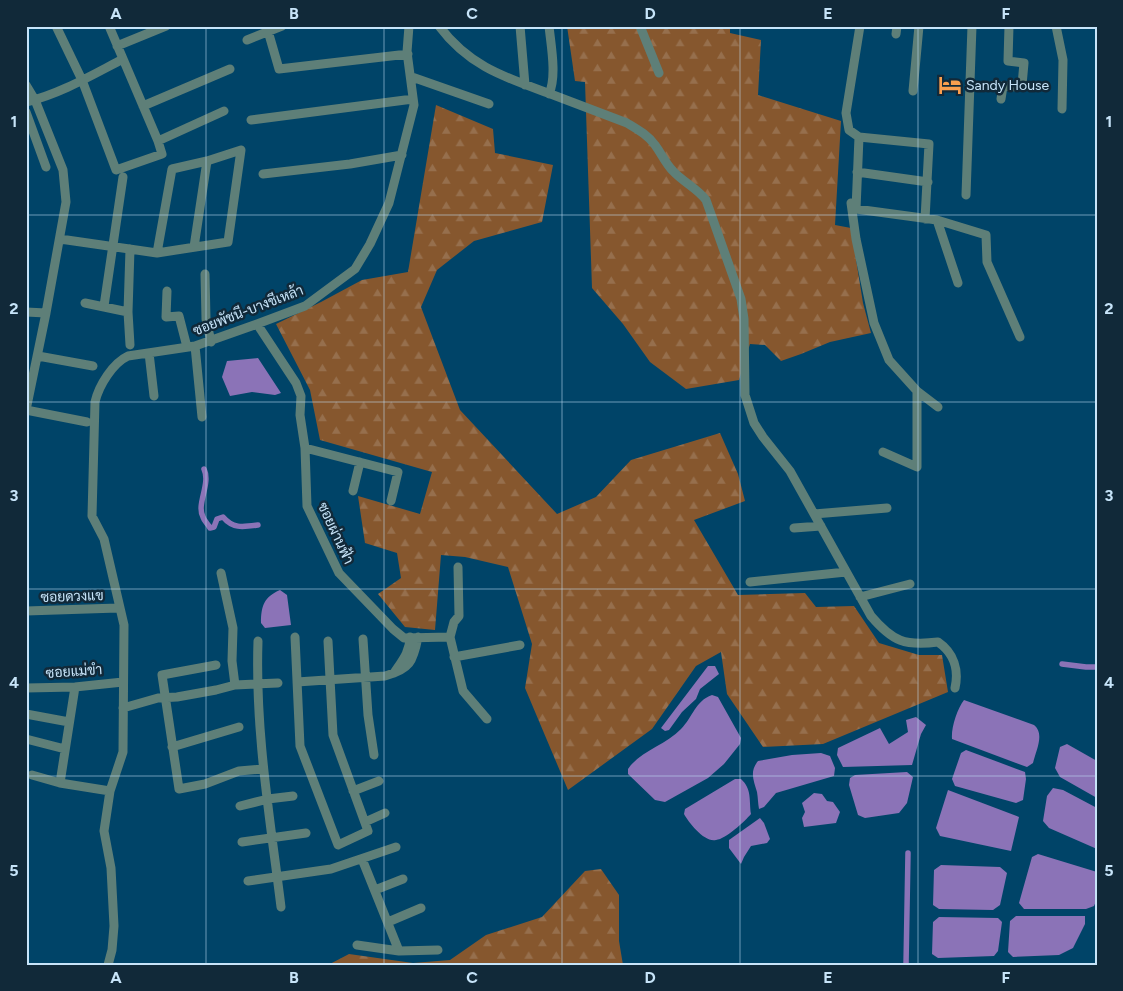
<svg xmlns="http://www.w3.org/2000/svg" width="1123" height="991" viewBox="0 0 1123 991" font-family="Figtree,Sarabun,sans-serif">
<defs>
<pattern id="forest-firs" width="22" height="20" patternUnits="userSpaceOnUse" patternTransform="scale(1.25)"><rect width="22" height="20" fill="#86572e"/><path d="M5 1l3.5 6h-7zM16 11l3.5 6h-7z" fill="#966f4d"/></pattern>
</defs>
<rect width="100%" height="100%" fill="#004468"/>
<!-- forest -->
<path fill="url(#forest-firs)" d="M567 26H730V33L761 40 758 95 841 121 835 225 851 228 863 303 871 333 830 342 801 354 781 361 765 345 750 344 739 380 686 389 650 362 623 324 592 288 585 82 575 81Z
M436 105 493 129 495 153 553 165 542 222 474 241 437 270 421 307 460 410 557 514 596 497 631 460 720 433 738 474 745 501 694 520 738 595 805 593 816 607 854 606 879 643 919 655H942L948 692 823 744 763 747 727 694 721 652 696 666 652 729 568 790 525 688 532 644 508 567 465 557 441 555 435 630 405 627 378 594 401 578 397 553 365 543 358 496 420 514 432 472 320 440 310 390 276 324 321 302 362 280 408 272Z
M601 869 619 895V941L623 965H328L349 954 413 963 450 960 486 935 542 917 585 871Z"/>
<!-- water -->
<path fill="#8b73b7" d="M258 358 281 393 275 395 252 392 230 396 222 377 227 361Z
M280 590 287 595 291 625 265 628 261 623C261 606 264 597 280 590Z
M708 666H715L719 674 700 689 696 699 682 712 669 730 665 731 661 728Z
M712 695 718 697 741 738 740 744 724 764 708 778 665 802 655 800 628 774V769C640 751 666 745 681 729 693 717 695 701 712 695Z
M964 700 1034 725C1045 734 1036 750 1033 763L1027 767 952 739C951 728 957 709 964 700Z
M916 717 926 725 921 734 912 765 843 767 837 755 838 748 880 728 889 744 908 732 906 720Z
M1067 744 1097 761V798L1060 777 1055 768 1060 747Z
M966 750 1025 772 1026 779 1023 800 1016 803 955 786 952 779 961 753Z
M821 753 830 756 835 768 834 776 776 793 764 807 759 809C758 804 758 798 757 792 754 781 749 772 758 761L792 755Z
M907 772 913 777 907 803 899 813 865 818 858 815 849 785 850 778 855 775Z
M735 779H741C752 789 749 800 751 814 745 821 726 839 716 840 705 843 689 823 684 814L685 809Z
M1053 788 1063 790 1097 808V849L1049 828 1043 821 1047 796Z
M948 790 1019 817 1011 851 940 836 936 828Z
M814 793 822 794 827 801 833 802 840 812 836 823 804 827 802 818 805 812 802 803Z
M760 818 764 823 770 839 767 843 751 846 744 857 741 864 729 848V840Z
M1038 854 1097 872V899L1094 906 1086 909H1024L1019 903 1032 857Z
M941 865 1000 867 1007 873 1000 905 993 910 939 909 933 905 934 870Z
M1016 916H1085V924L1073 948 1059 955 1013 957 1008 952 1010 921Z
M939 917 998 918 1002 922 998 951 994 956 938 958 932 954 933 922Z"/>
<g fill="none" stroke-linecap="round" stroke-linejoin="round">
<!-- canal -->
<path stroke="#8b73b7" stroke-width="5.5" d="M204 469C211 484 196 504 203 517 204 521 208 524 210 528L214 527 217 519 223 517C233 529 243 527 258 525
M1062 664 1086 667H1097
M906 965 908 853"/>
<!-- minor -->
<path stroke="#5e7f78" stroke-width="9" d="M56 26 82 80 116 170 162 154 158 141 109 26
M439 26C469 66 504 77 548 93 575 103 601 113 627 123 637 129 648 135 655 145 661 153 666 164 673 171 683 182 697 188 706 200L741 299 744 319 745 395 754 423 763 437 790 471 871 616C893 642 905 646 938 642 954 653 959 670 955 688
M520 26 525 85
M549 26C551 46 557 76 549 94
M640 26 659 73
M860 26 846 113 849 130 859 137 929 144 925 219
M1056 26 1063 60 1062 109
M268 31 279 69 408 54
M896 34 897 26
M247 40 282 26
M117 46 166 26
M412 77 489 104
M26 85 35 100 63 170 66 202 46 313 26 410
M913 91 919 26
M1001 99 1003 86 1017 87 1022 85 1024 63 1008 61 1009 26
M26 102C60 94 92 75 123 59
M143 106 230 69
M26 112 46 167
M251 120 413 99
M859 137 856 209 937 220 986 235 987 262 1020 337
M158 141 224 111
M857 172 928 182
M263 174 350 164 402 155
M966 195 972 26
M851 203 856 239 874 323 889 360 917 391 938 407
M937 220 958 283
M60 239 157 253 228 242 241 150 207 161 172 169 157 253
M194 247 207 161
M205 274 206 319 211 342
M167 291 166 317 179 316 187 347
M85 303 128 312
M104 306 123 177
M26 312 46 313
M257 324 296 383 301 396 300 415 305 448 307 506 339 573 393 629 404 638 450 637
M130 345 128 312 130 249
M195 346 202 417
M149 353 154 396
M38 356 93 366
M26 410 87 422
M305 448 398 472 391 501
M883 452 917 467V391
M353 491 360 462
M814 514 887 508
M794 528 821 526
M221 573 233 628 232 661 235 685
M750 582 846 572
M860 597 910 584
M26 611 118 608
M295 637 300 746 338 845 368 831 333 735 328 641
M450 637 463 691 487 719
M450 637 454 622 459 616 458 567
M363 639 368 715 374 755
M258 641C255 731 270 818 281 907
M454 657 520 645
M216 665 162 675 179 789 205 784 239 771 263 769
M394 673C402 661 410 652 410 637
M297 682 385 676C410 669 413 662 418 637
M26 688 75 687 123 682
M123 708 158 698 177 697 216 690 235 685 278 683
M26 714 69 722
M26 739 65 749
M172 747 239 727
M32 775 60 783 110 791
M60 783 75 687
M353 791 379 781
M240 806 268 799 293 796
M365 822 385 813
M242 842 306 833
M362 859 399 951
M248 881 331 869 396 847
M375 890 403 879
M388 922 421 908
M357 945 399 951 438 950
M108 965 112 950 114 926 111 868 104 831 110 791 123 752 124 625 104 539 92 516 95 402C99 385 113 363 128 356L195 346 257 324 305 306 355 269 370 244 389 203 414 105 407 52 409 26"/>
</g>
<!-- grid -->
<path fill="none" stroke="#c7e4f9" stroke-width="1" stroke-opacity="0.55" d="M206 26V965M384 26V965M562 26V965M740 26V965M918 26V965M26 215H1097M26 402H1097M26 589H1097M26 776H1097"/>
<!-- icons -->
<defs>
<symbol id="hotel-bare" viewBox="-9 -9 18 18"><path d="M-6-4.5h1.5V1H6V5H4.5V3h-9V5H-6ZM-4 0a1.8 1.8 0 1 1 3.6 0ZM.5 0V-2.5h3Q6-2.5 6 0Z" fill="#fa9f4e" stroke="#112939" stroke-width="2.5" paint-order="stroke"/></symbol>
</defs>
<g fill-rule="evenodd">
<use href="#hotel-bare" x="934" y="69" width="32" height="32"/>
</g>
<g text-anchor="middle" stroke-width="5" stroke-linejoin="round" paint-order="stroke">
<!-- poi labels -->
<g font-size="14" fill="#c7e4f9" stroke="#112939" text-anchor="start">
<text x="966" y="90">Sandy House</text>
</g>
<!-- street labels -->
<g font-size="14" fill="#c7e4f9" stroke="#112939">
<text transform="translate(248 310) rotate(-21)" y="5">ซอยพัชนี-บางชีเหล้า</text>
<text transform="translate(336 533) rotate(65)" y="5">ซอยผ่านฟ้า</text>
<text transform="translate(72 596) rotate(-2)" y="5">ซอยดวงแข</text>
<text transform="translate(74 671) rotate(-4)" y="5">ซอยแม่ขำ</text>
</g>
</g>
<!-- border -->
<rect width="1123" height="991" fill="none" stroke="#112939" stroke-width="55"/>
<rect x="28" y="28" width="1068" height="936" fill="none" stroke="#c7e4f9" stroke-width="2"/>
<g font-size="16" text-anchor="middle" font-weight="bold" fill="#c7e4f9">
<text x="116" y="19">A</text>
<text x="294" y="19">B</text>
<text x="472" y="19">C</text>
<text x="650" y="19">D</text>
<text x="828" y="19">E</text>
<text x="1006" y="19">F</text>
<text x="14" y="127">1</text>
<text x="1109" y="127">1</text>
<text x="14" y="314">2</text>
<text x="1109" y="314">2</text>
<text x="14" y="501">3</text>
<text x="1109" y="501">3</text>
<text x="14" y="688">4</text>
<text x="1109" y="688">4</text>
<text x="14" y="876">5</text>
<text x="1109" y="876">5</text>
<text x="116" y="983">A</text>
<text x="294" y="983">B</text>
<text x="472" y="983">C</text>
<text x="650" y="983">D</text>
<text x="828" y="983">E</text>
<text x="1006" y="983">F</text>
</g>
</svg>
